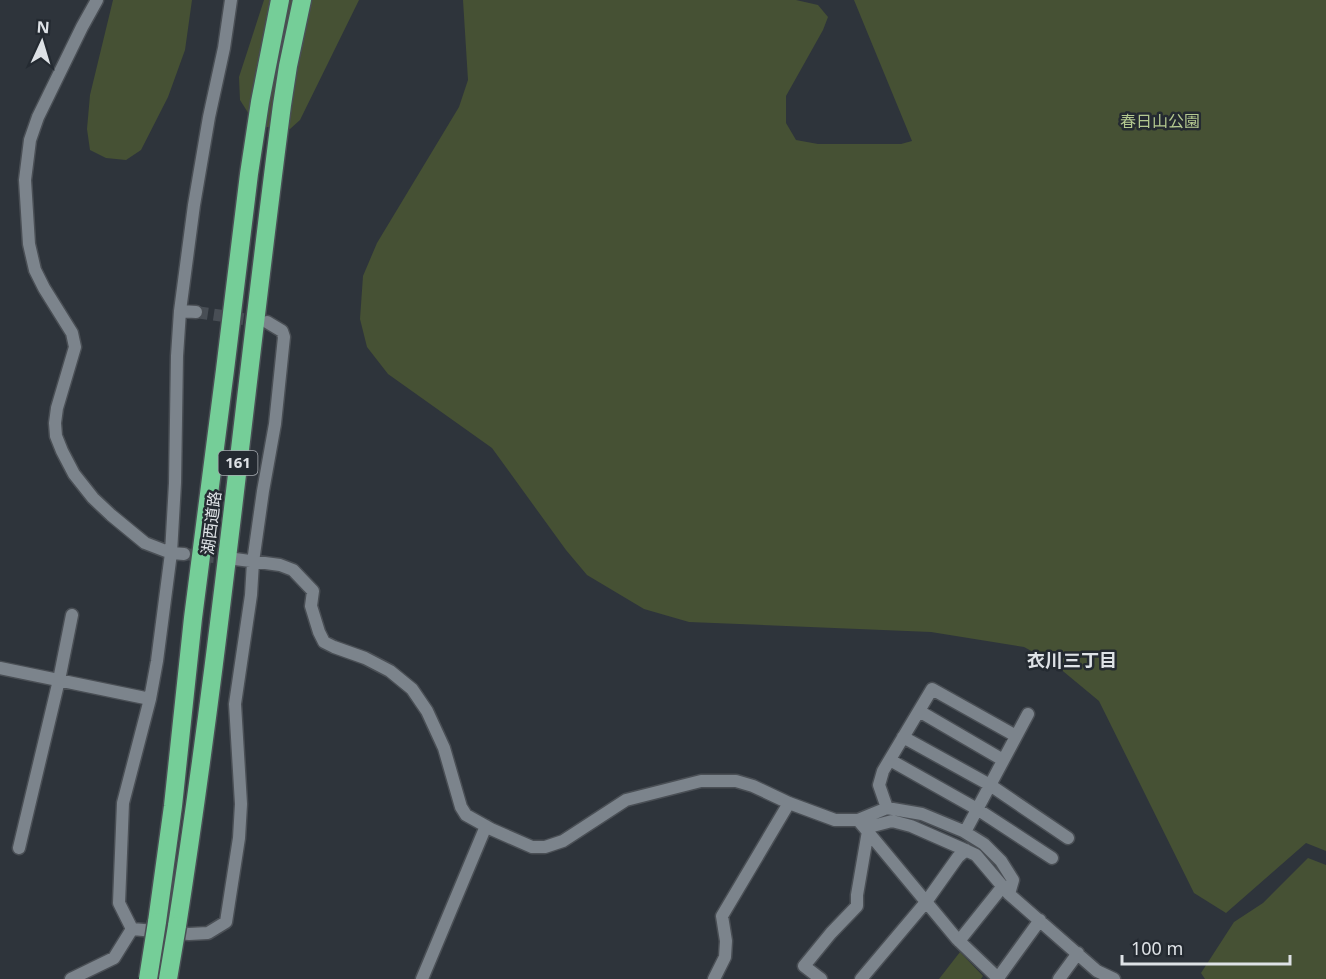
<svg xmlns="http://www.w3.org/2000/svg" width="1326" height="979" viewBox="0 0 1326 979" font-family="'Noto Sans','Noto Sans JP',sans-serif">
<rect width="100%" height="100%" fill="#2e343b"/>
<!-- green -->
<path fill="#465134" d="M113 0H192L185 50 168 97 141 150 126 160 106 158 90 150 87 129 90 95Z
M264 0H359L300 120 290 129 267 127 252 119 240 100 239 77Z
M463 0H796L818 5 828 17 823 30 786 96V123L796 140 818 144H901L912 141 854 0H1326V851L1306 843 1226 913 1194 893 1099 701 1052 662 1024 647 931 632 689 622 644 609 587 575 566 550 492 448 388 374 367 347 360 319 363 276 377 243 459 107 468 80Z
M1308 858 1326 865V979H1205L1201 973 1234 922 1263 903Z
M960 952 983 976 981 979H939Z"/>
<g fill="none" stroke-linecap="round" stroke-linejoin="round">
<!-- minor-tunnel -->
<path stroke="#484e55" stroke-width="12" stroke-dasharray="12 6" stroke-linecap="butt" d="M196 312 263 322
M184 554 234 559"/>
<defs>
<path id="minor" d="M97 0 82 27 38 117 30 140 25 180 29 244 35 270 44 288 72 333 75 347 57 408 55 423 56 436 62 451 74 474 93 498 111 515 145 543 171 553 184 554
M180 311 196 312
M235 559 280 565 293 570 313 591 311 606 319 632 324 642 334 647 365 658 390 671 412 689 427 711 444 748 461 807 466 815 491 829 532 847H545L563 841 626 800 701 781H736L753 786 789 803 835 820H858L887 808 922 814 963 831 984 844 1001 861 1013 880 1009 894 1097 971 1114 979
M0 668 150 699
M919 711 1003 760
M903 737 990 785 1068 838
M890 760 977 809 1052 858
M887 808 879 785 883 771 932 689 1016 736
M858 820 957 939 999 979
M865 828 892 821 911 826 961 848 976 855 1009 894
M965 832 1028 714
M19 848 59 680 72 615
M132 929 119 903 123 803 150 699 157 661 171 553 175 483 177 356 180 311 194 205 209 117 224 48 231 0
M132 929 189 934 208 933 226 922 239 838 241 804 235 704 251 595 253 562 263 491 275 424 284 337 282 331 267 322
M959 941 1003 886
M998 978 1040 920
M71 979 114 958 132 929
M422 979 486 826
M714 979 725 957 726 941 722 916 789 803
M821 979 804 966 831 933 857 906V895L868 831
M861 979 926 902 958 857 966 850
M1059 979 1078 953"/>
<path id="motorway" d="M157 922 173 806 193 618 225 370 249 174 260 102 280 0
M177 926C220 653 246 379 282 105L288 66 302 0"/>
</defs>
<!-- minor casing -->
<use href="#minor" stroke="#4a4f55" stroke-width="15"/>
<!-- motorway casing -->
<use href="#motorway" stroke="#4a4f55" stroke-width="21"/>
<!-- minor -->
<use href="#minor" stroke="#7c848c" stroke-width="12"/>
<!-- motorway -->
<use href="#motorway" stroke="#75ce98" stroke-width="18"/>
<defs>
<path id="motorway-bridge" d="M148 979 157 922
M168 979 177 926"/>
</defs>
<!-- motorway-bridge casing -->
<use href="#motorway-bridge" stroke="#4a4f55" stroke-width="21" stroke-linecap="butt"/>
<!-- motorway-bridge -->
<use href="#motorway-bridge" stroke="#75ce98" stroke-width="18"/>
</g>
<g text-anchor="middle" stroke-width="5" stroke-linejoin="round" paint-order="stroke">
<!-- shield labels -->
<rect fill="#242a31" stroke="#a6abb0" stroke-width="1.5" x="218.5" y="451" width="39" height="24" rx="4.5"/>
<g font-size="15" font-weight="bold" fill="#dee2e6">
<text x="238" y="468">161</text>
</g>
<!-- park labels -->
<g font-size="16" fill="#b3c890" stroke="#242a31">
<text x="1160" y="127">春日山公園</text>
</g>
<!-- street labels -->
<g font-size="16" fill="#dee2e6" stroke="#242a31">
<text transform="translate(211 523) rotate(-83)" y="6">湖西道路</text>
</g>
<!-- neighbourhood labels -->
<g font-size="18" font-weight="bold" fill="#dee2e6" stroke="#242a31">
<text x="1072" y="667">衣川三丁目</text>
</g>
</g>
<!-- north arrow -->
<g transform="translate(42 42) rotate(4)" stroke="#242a31" stroke-width="4.5" paint-order="stroke">
<path d="M0-4.5L10 22L0 15L-10 22Z" fill="#dee2e6"/>
<text y="-9" font-size="16" font-weight="bold" text-anchor="middle" fill="#dee2e6">N</text>
</g>
<!-- scale -->
<path d="M1122 955v9h168v-9" fill="none" stroke="#dee2e6" stroke-width="3"/>
<text x="1131" y="955" font-size="18" fill="#dee2e6" stroke="#242a31" stroke-width="4.5" paint-order="stroke">100 m</text>
</svg>
